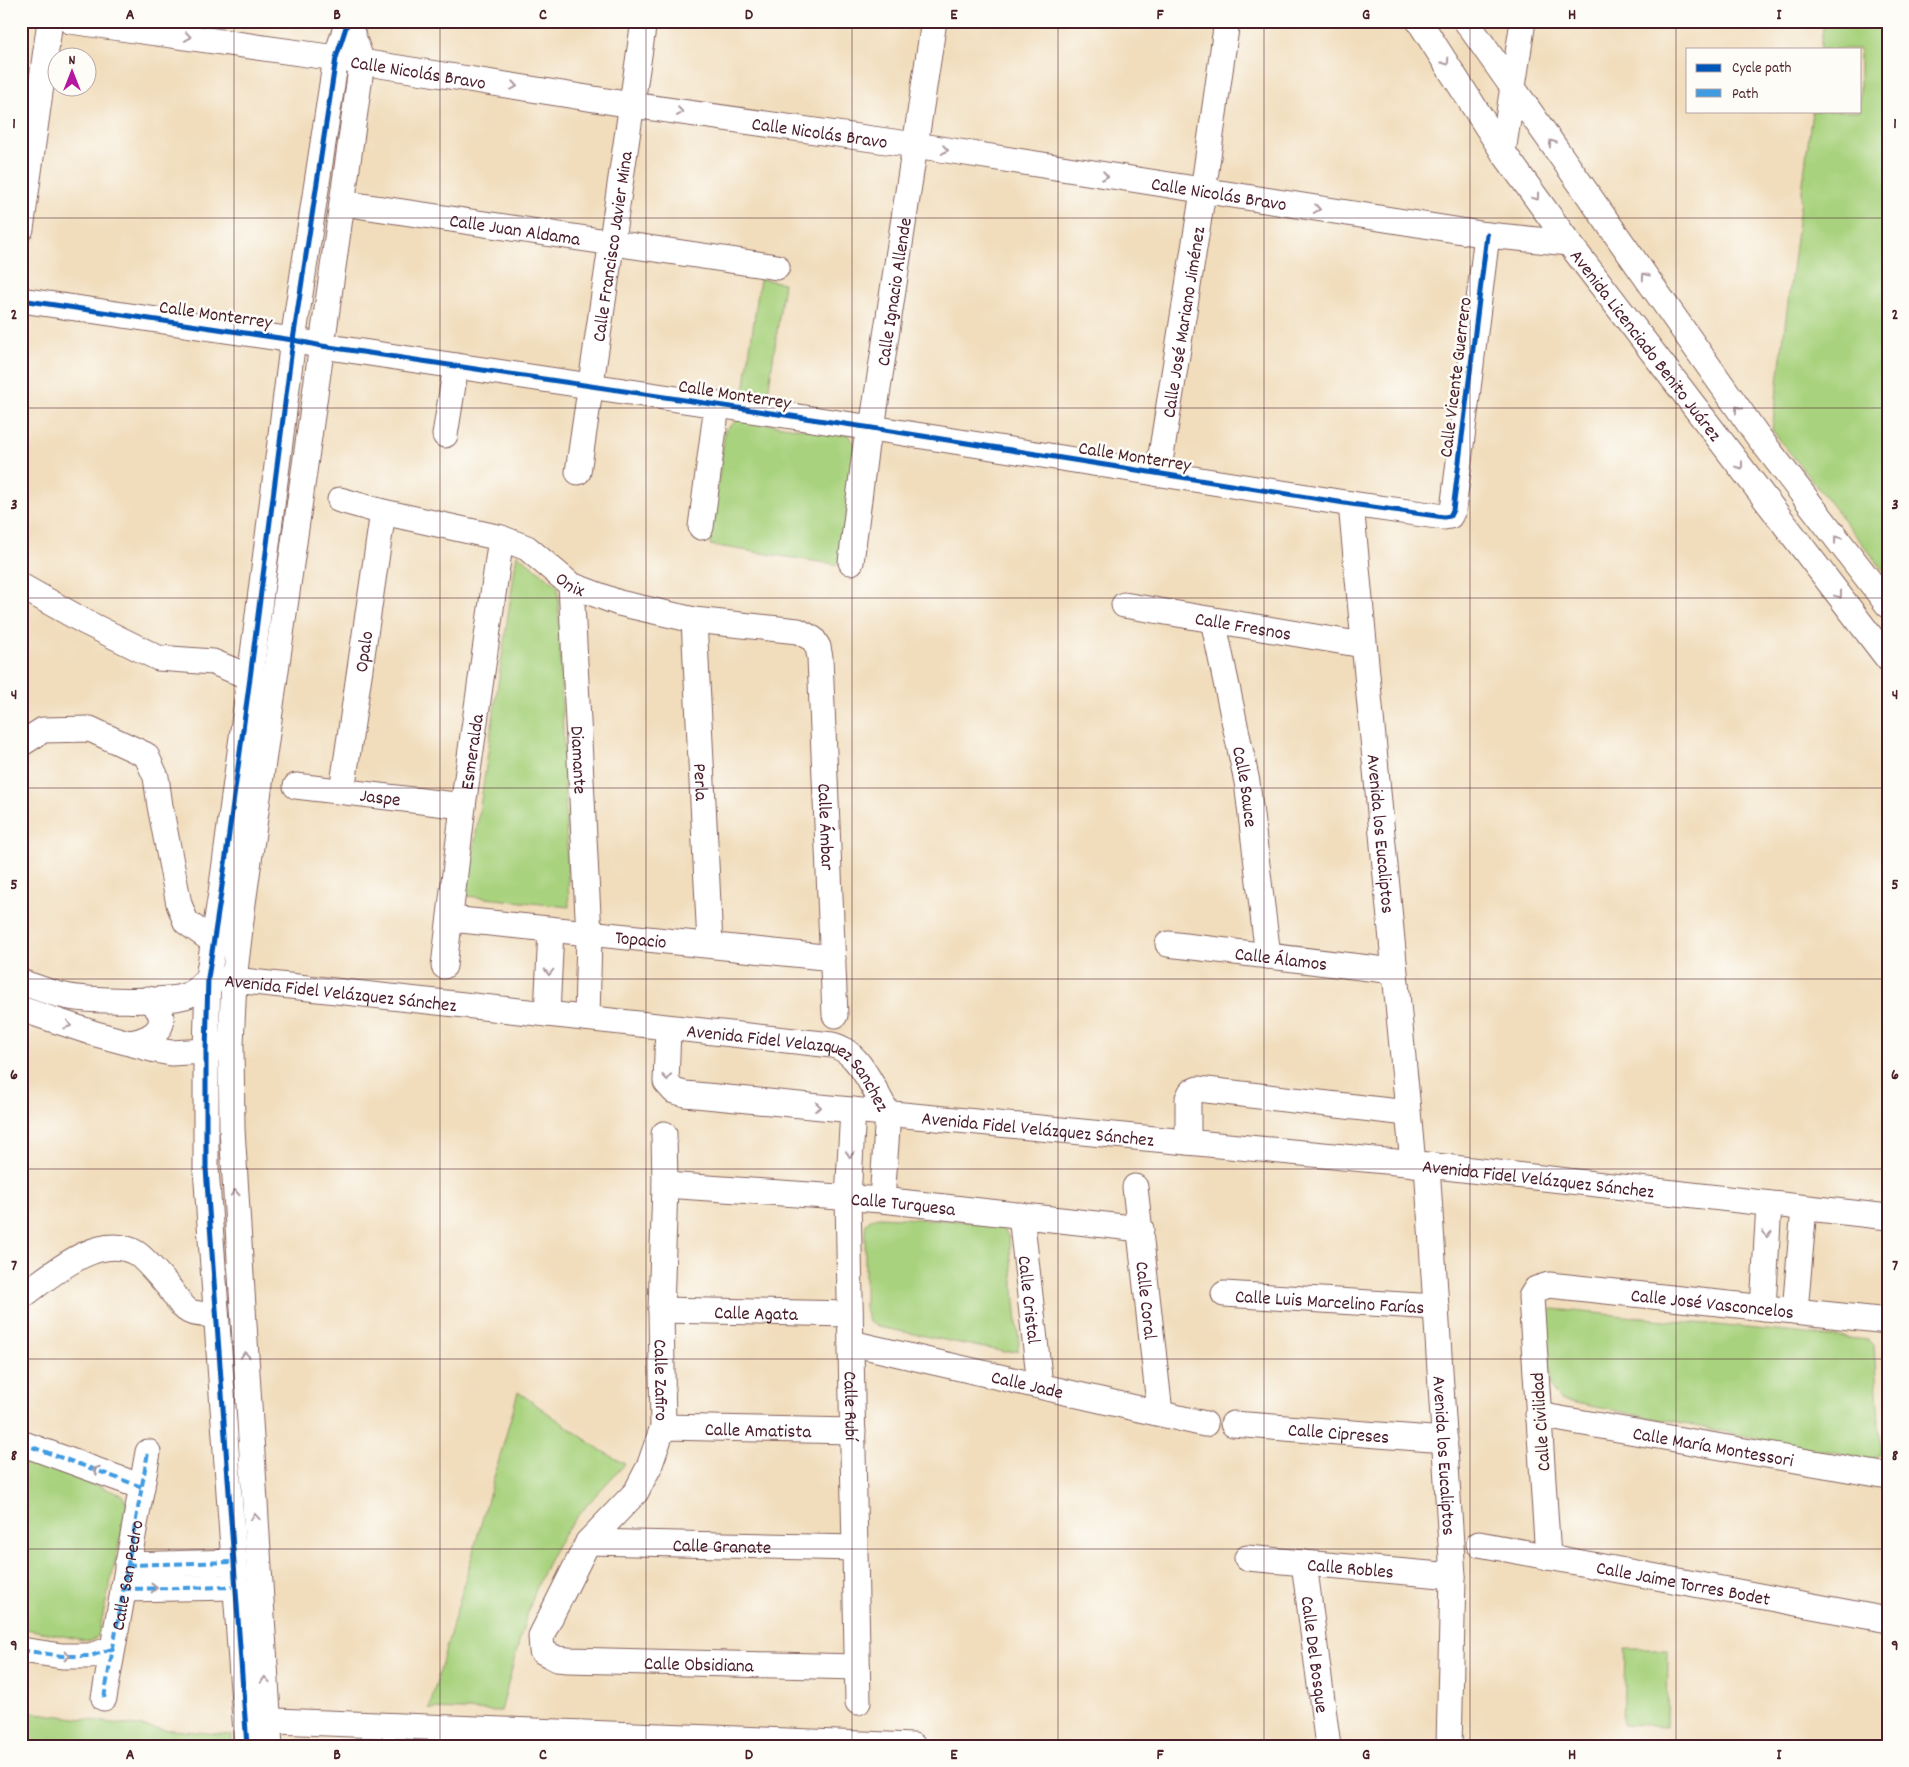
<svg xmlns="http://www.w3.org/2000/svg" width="1909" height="1767" viewBox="0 0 1909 1767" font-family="Dekko,sans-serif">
<rect width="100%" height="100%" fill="#fdfcf7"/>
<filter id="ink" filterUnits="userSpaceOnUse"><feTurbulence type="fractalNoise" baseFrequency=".02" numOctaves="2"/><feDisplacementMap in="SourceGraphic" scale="10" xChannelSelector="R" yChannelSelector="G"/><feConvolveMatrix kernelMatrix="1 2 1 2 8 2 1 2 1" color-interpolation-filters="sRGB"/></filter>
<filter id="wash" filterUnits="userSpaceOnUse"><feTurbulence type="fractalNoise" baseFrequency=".0096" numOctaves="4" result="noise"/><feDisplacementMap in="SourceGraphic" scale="20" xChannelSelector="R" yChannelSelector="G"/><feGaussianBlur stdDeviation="1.12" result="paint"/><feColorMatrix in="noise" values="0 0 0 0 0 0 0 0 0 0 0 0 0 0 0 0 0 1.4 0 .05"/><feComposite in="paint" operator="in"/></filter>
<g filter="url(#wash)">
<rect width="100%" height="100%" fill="#f1ddbc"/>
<!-- green -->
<path fill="#a8d27d" stroke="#797854" d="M1824 21H1888V576L1772 430 1812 111H1860V49H1820Z
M760 279 784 283 768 394 744 391Z
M738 420 849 435 857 449 839 565 710 545 725 430Z
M517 554 558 586 569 907 467 896Z
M879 1217 986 1222C997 1225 1004 1227 1009 1238L1019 1344 1017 1351 1005 1352 879 1327 869 1322 865 1308V1231L866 1224 870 1219Z
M1553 1309 1868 1340 1874 1346 1881 1454 1875 1459H1865L1560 1400 1554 1394 1551 1387 1546 1316 1547 1312Z
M518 1392 602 1451 625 1464C598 1493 569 1521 551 1556 526 1604 515 1659 501 1711L429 1709Z
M26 1462H33L122 1495 127 1505V1510L99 1632C98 1638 95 1639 89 1641L21 1628V1464Z
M1625 1649H1668L1667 1727 1623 1725Z
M21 1711 160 1729 232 1735V1746H21Z"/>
</g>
<g filter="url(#ink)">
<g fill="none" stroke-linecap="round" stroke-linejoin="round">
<defs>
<g id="minor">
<path id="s1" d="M70 21 336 58 632 105 915 145 1487 235 1569 243"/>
<path id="s2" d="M1419 21 1503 152 1569 243 1888 659"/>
<path d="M1466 21 1757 435 1888 605"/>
<path d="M1503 152 1523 21"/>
<path id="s3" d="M342 203 777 267"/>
<path d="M21 229 50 21"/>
<path d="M21 300 293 340 322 346 872 428 1351 504 1444 517 1450 516 1453 510 1487 235"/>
<path d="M445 435 456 366"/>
<path id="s4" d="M578 472 644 21"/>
<path id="s5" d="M1158 474 1203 192 1227 21"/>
<path id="s6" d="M340 500 383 512 501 538 527 548 571 585 619 603 694 620 798 631 813 639 818 647 820 658 835 1015"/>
<path id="s7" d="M1351 504 1413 1164"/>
<path d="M701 527 717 405"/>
<path id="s8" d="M851 562 866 444 872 428 934 21"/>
<path id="s9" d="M571 585 589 935 587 1018"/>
<path d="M21 586 85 622 158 658 213 662 264 683"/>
<path id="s10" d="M1124 605 1363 645"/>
<path id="s11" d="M694 620 710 944"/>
<path id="s12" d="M1213 620 1247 782 1268 956"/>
<path d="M21 744 43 730 90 729 146 755 156 777 160 806 179 904 186 922 214 942 228 944"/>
<path id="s13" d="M296 786 463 806"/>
<path id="s14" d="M342 791 383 512"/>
<path id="s15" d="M451 919C578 933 706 944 833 958"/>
<path id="s16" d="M1168 944 1394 971"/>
<path id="s17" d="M444 966 463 806 501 538"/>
<path id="s18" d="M21 982C36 987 50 993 65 996 86 1001 169 1003 188 995 197 991 202 986 208 978L234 980 832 1045C859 1050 875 1092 888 1114"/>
<path d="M21 1009 96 1034 155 1050 171 1053 206 1051 222 1047"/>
<path d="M547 1014 551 930"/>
<path id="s19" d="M668 1028 666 1082 674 1091 685 1094 1427 1165 1888 1217"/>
<path d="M130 1043C157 1039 175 1021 148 999"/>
<path id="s20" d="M853 1110 848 1198 858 1702"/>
<path id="s21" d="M664 1134 665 1185 661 1310 663 1427 649 1467 636 1492 588 1542 541 1636 542 1651 557 1659 568 1660 857 1667"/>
<path d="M1188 1142V1098L1191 1092 1198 1089 1407 1113"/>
<path id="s22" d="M1427 1165 1453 1576 1449 1746"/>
<path id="s23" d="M665 1185 882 1200 1141 1229"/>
<path id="s24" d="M1135 1187 1160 1413"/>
<path d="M882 1200 888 1114"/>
<path id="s25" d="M1021 1215 1040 1385"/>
<path id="s26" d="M1224 1294 1436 1307"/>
<path d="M21 1297C50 1276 99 1231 136 1253 143 1257 162 1279 168 1286 187 1311 182 1314 215 1315"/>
<path d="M1763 1308 1769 1204"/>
<path id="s27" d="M661 1310 850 1314"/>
<path d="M1795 1311 1804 1208"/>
<path id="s28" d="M851 1343 1205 1424"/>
<path id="s29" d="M1538 1415 1888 1476"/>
<path id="s30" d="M1233 1424 1445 1440"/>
<path id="s31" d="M663 1427 853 1431"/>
<path d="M21 1443 142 1487"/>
<path id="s32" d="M588 1542 855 1548"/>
<path id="s33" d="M1479 1544 1888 1620"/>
<path id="s34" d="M1548 1557 1531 1297 1536 1289 1549 1285 1888 1321"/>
<path id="s35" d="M1247 1558 1453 1576"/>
<path id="s36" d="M1304 1563 1328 1746"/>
<path d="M127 1565 233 1562"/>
<path d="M123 1589 235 1587"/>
<path d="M21 1650 62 1656H90L112 1649"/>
<path id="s37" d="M104 1698 148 1452"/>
<path d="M251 1720 913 1746"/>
<path d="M247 1746 206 1168V1051L208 978 221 893 250 678 293 340 336 58 348 21"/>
<path d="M270 1746 232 1129 231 1045 234 980 243 903 362 62 348 22"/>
</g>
</defs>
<!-- minor casing -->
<use href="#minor" stroke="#84625e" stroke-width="27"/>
<!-- minor -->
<use href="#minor" stroke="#fff" stroke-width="25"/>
<!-- quiet -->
<path stroke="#409be1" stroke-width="4" stroke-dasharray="8 4" stroke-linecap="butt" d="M21 1443 142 1487
M127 1565 233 1562
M123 1589 235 1587
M21 1650 62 1656H90L112 1649
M104 1698 148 1452"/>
<defs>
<path id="cycleway" d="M21 300 293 340 322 346 872 428 1351 504 1444 517 1450 516 1453 510 1487 235
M247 1746 206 1168V1051L208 978 221 893 250 678 293 340 336 58 348 21"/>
</defs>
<!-- cycleway casing -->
<use href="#cycleway" stroke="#fdfcf7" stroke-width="8"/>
<!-- cycleway -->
<use href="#cycleway" stroke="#0057b8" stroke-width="5"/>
</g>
<!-- one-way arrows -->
<defs><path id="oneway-chevron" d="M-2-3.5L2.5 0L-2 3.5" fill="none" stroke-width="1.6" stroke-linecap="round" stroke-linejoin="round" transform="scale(1.25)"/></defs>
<g stroke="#ae9aa0">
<use href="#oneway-chevron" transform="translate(188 37) rotate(8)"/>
<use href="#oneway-chevron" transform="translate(1446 62) rotate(57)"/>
<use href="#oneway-chevron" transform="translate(514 86) rotate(9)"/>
<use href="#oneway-chevron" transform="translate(680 112) rotate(8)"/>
<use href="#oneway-chevron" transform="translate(1552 143) rotate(-125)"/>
<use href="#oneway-chevron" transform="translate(945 150) rotate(9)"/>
<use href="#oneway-chevron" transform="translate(1105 176) rotate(9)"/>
<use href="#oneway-chevron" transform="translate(1536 197) rotate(54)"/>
<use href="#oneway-chevron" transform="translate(1317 209) rotate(9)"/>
<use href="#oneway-chevron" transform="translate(1645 276) rotate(-125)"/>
<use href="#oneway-chevron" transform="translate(1738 409) rotate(-125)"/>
<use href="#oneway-chevron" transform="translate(1740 466) rotate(53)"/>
<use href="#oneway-chevron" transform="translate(1837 539) rotate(-128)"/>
<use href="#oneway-chevron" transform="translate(1839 595) rotate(53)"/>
<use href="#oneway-chevron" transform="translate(549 972) rotate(92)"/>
<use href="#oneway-chevron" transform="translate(68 1025) rotate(18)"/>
<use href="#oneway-chevron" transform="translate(667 1077) rotate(86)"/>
<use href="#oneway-chevron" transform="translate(818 1107) rotate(6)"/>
<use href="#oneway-chevron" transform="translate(850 1154) rotate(93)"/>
<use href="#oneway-chevron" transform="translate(235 1193) rotate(-93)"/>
<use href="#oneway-chevron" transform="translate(1767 1234) rotate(93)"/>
<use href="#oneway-chevron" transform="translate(245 1355) rotate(-94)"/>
<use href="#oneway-chevron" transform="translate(96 1470) rotate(-160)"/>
<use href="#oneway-chevron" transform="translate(255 1517) rotate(-94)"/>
<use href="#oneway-chevron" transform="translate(154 1588) rotate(-1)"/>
<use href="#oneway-chevron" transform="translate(67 1656) rotate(1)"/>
<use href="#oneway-chevron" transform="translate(265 1680) rotate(-94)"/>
</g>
</g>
<!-- grid -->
<path fill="none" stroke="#4a1f2b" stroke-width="1" stroke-opacity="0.55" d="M234 21V1746M440 21V1746M646 21V1746M852 21V1746M1058 21V1746M1264 21V1746M1470 21V1746M1676 21V1746M21 218H1888M21 408H1888M21 598H1888M21 788H1888M21 979H1888M21 1169H1888M21 1359H1888M21 1549H1888"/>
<g text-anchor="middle" stroke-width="5" stroke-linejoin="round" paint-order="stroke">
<!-- street labels -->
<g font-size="19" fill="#4a1f2b" stroke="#fdfcf7">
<text dy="7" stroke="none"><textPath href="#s1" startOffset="352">Calle Nicolás Bravo</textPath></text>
<text dy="7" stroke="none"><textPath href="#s1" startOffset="758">Calle Nicolás Bravo</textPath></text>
<text dy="7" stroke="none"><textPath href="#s1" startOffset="1162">Calle Nicolás Bravo</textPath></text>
<text dy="7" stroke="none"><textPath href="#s3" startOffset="175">Calle Juan Aldama</textPath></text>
<text dy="7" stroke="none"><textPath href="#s4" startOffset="228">Calle Francisco Javier Mina</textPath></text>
<text dy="7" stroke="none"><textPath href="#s8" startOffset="274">Calle Ignacio Allende</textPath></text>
<text transform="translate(216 313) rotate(8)" y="7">Calle Monterrey</text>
<text dy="7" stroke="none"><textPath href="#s5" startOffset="154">Calle José Mariano Jiménez</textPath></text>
<text dy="7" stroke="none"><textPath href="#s2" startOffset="396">Avenida Licenciado Benito Juárez</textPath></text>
<text transform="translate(1454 377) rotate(-83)" y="7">Calle Vicente Guerrero</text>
<text transform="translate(735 393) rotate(9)" y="7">Calle Monterrey</text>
<text transform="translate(1135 455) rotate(9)" y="7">Calle Monterrey</text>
<text dy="7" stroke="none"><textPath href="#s6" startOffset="250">Onix</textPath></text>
<text dy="7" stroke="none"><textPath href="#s10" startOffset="121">Calle Fresnos</textPath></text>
<text dy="7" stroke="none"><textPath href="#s14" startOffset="141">Opalo</textPath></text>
<text dy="7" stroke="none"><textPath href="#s17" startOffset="216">Esmeralda</textPath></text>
<text dy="7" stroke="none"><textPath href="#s9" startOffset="175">Diamante</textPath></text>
<text dy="7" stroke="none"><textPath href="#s11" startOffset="162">Perla</textPath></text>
<text dy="7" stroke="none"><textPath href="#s12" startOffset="170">Calle Sauce</textPath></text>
<text dy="7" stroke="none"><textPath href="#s13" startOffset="85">Jaspe</textPath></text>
<text dy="7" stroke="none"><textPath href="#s6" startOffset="690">Calle Ámbar</textPath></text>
<text dy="7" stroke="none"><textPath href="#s7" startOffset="331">Avenida los Eucaliptos</textPath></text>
<text dy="7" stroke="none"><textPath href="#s15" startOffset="191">Topacio</textPath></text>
<text dy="7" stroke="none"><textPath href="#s16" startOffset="114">Calle Álamos</textPath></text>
<text dy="7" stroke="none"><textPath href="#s18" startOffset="330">Avenida Fidel Velázquez Sánchez</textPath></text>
<text dy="7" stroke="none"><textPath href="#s18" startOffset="794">Avenida Fidel Velazquez Sanchez</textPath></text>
<text dy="7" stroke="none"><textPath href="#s19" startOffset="432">Avenida Fidel Velázquez Sánchez</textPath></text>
<text dy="7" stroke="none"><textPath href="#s19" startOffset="935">Avenida Fidel Velázquez Sánchez</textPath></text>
<text dy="7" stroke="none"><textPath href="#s23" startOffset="239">Calle Turquesa</textPath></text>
<text dy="7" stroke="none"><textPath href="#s25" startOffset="85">Calle Cristal</textPath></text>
<text dy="7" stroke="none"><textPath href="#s24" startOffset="114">Calle Coral</textPath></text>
<text dy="7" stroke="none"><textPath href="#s26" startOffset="106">Calle Luis Marcelino Farías</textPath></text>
<text dy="7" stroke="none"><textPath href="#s34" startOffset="448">Calle José Vasconcelos</textPath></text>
<text dy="7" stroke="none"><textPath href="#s27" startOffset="95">Calle Agata</textPath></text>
<text dy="7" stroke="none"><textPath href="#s21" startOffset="246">Calle Zafiro</textPath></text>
<text dy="7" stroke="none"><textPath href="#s28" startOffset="181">Calle Jade</textPath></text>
<text dy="7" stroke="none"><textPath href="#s20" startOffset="296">Calle Rubí</textPath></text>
<text transform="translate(1539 1422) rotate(-94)" y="7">Calle Civilidad</text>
<text dy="7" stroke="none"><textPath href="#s31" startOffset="95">Calle Amatista</textPath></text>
<text dy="7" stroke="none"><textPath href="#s30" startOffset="106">Calle Cipreses</textPath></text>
<text dy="7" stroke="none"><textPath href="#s29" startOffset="178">Calle María Montessori</textPath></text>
<text dy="7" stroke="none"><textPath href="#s22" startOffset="291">Avenida los Eucaliptos</textPath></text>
<text dy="7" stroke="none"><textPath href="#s32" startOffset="134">Calle Granate</textPath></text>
<text dy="7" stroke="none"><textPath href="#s35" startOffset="104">Calle Robles</textPath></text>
<text dy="7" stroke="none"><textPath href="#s37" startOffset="125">Calle San Pedro</textPath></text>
<text dy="7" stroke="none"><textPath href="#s33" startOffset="208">Calle Jaime Torres Bodet</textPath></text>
<text dy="7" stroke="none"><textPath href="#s36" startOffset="92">Calle Del Bosque</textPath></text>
<text dy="7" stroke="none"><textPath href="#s21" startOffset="712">Calle Obsidiana</textPath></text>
</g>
</g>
<!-- margin -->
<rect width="1909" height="1767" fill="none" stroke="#fdfcf7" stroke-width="55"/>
<!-- legend -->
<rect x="1686" y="48" width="175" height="65" fill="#fdfcf7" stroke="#b5a4a5"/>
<rect x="1696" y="64" width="25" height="8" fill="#0057b8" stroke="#b5a4a5"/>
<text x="1732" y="72" font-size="15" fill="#4a1f2b">Cycle path</text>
<rect x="1696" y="89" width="25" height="8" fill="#409be1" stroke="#b5a4a5"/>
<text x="1732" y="98" font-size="15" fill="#4a1f2b">Path</text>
<!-- north arrow -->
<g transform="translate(72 72)"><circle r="24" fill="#fdfcf7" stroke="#b5a4a5"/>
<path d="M0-4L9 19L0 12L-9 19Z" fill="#b5179e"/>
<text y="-8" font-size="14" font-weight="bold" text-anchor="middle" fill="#4a1f2b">N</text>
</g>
<rect x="28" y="28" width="1854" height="1712" fill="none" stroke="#4a1f2b" stroke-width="2"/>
<g font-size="16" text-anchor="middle" font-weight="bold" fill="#4a1f2b">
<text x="130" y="19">A</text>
<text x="337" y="19">B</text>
<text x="543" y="19">C</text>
<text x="749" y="19">D</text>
<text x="954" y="19">E</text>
<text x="1160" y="19">F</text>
<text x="1366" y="19">G</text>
<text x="1572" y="19">H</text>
<text x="1779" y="19">I</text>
<text x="14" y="128">1</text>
<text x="1895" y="128">1</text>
<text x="14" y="319">2</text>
<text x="1895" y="319">2</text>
<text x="14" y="509">3</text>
<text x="1895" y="509">3</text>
<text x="14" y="699">4</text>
<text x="1895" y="699">4</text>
<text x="14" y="889">5</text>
<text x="1895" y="889">5</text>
<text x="14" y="1079">6</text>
<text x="1895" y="1079">6</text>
<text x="14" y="1270">7</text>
<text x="1895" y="1270">7</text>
<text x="14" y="1460">8</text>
<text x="1895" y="1460">8</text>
<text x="14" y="1650">9</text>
<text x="1895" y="1650">9</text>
<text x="130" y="1759">A</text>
<text x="337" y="1759">B</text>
<text x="543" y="1759">C</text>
<text x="749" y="1759">D</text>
<text x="954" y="1759">E</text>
<text x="1160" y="1759">F</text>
<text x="1366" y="1759">G</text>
<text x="1572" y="1759">H</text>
<text x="1779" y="1759">I</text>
</g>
</svg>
